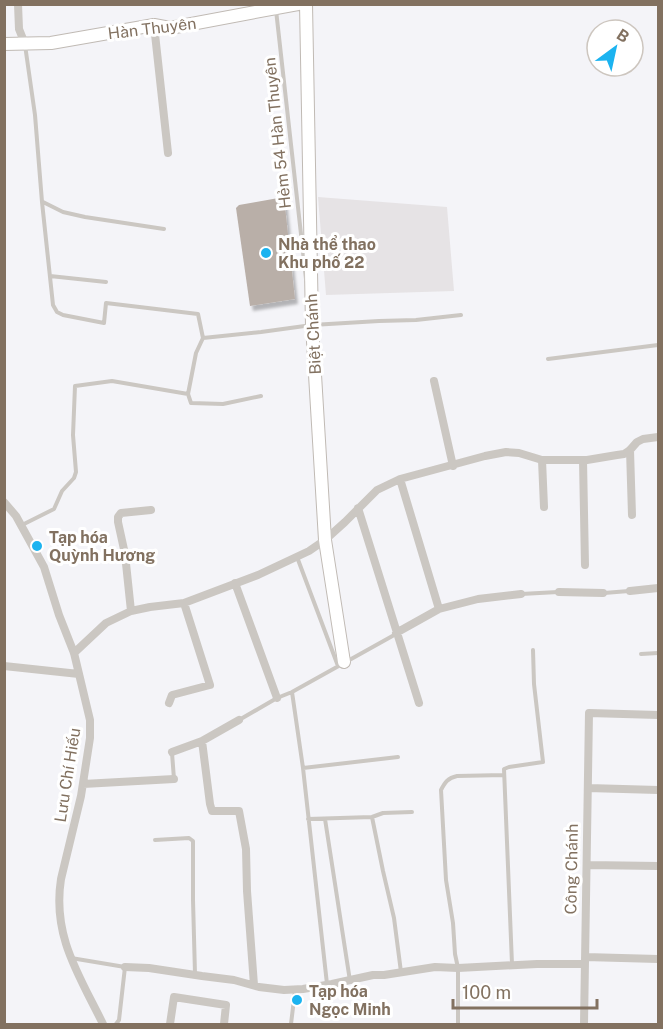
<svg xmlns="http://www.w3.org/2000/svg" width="663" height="1029" viewBox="0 0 663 1029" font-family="'Public Sans',sans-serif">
<defs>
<filter id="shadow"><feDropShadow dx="3" dy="5" stdDeviation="1.5" flood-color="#0004"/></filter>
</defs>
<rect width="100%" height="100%" fill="#f4f4f8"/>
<!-- built -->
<path fill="#e6e3e5" d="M318 197 447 207 454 291 326 295Z"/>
<!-- building -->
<path fill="#b9afa8" filter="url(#shadow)" d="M284 197 295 299 250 306 236 208 239 205Z"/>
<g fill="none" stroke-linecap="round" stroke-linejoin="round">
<defs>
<path id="secondary" d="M306 4 312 325 325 540 344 662
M4 44 51 43 154 25 170 28 298 4"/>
</defs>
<!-- secondary casing -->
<use href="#secondary" stroke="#c0bab4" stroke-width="14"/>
<!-- lane -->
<path stroke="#cbc7c2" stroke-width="4" d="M276 10 306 279
M25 45 35 115 42 202 53 305 57 312 63 315 104 323 106 303 198 314 203 338 196 353 188 394
M43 202 63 212 85 217 164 229
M50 276 106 282
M203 338 261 332 312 325 379 321 416 320 461 315
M548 359 658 345
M22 525 54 509 62 491 74 478 76 472 73 435 75 386 112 381 188 394 191 403 223 404 261 396
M297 557 338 666
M604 593 629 591
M521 594 558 592
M641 654 658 653
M292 692 303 768 327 984
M239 720 277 698 292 692 396 634
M172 753 174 779
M303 768 398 757
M372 817 383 871 394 918 401 972
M308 819 372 817 383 813 412 812
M325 819 350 981
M155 840 189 838 193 841V900L195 974
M71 958 125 967 119 1020 116 1024
M512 964 504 769 509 767 543 762 534 684 533 650
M291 1024 295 991
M458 1024V968L455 954 453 923 446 880 441 790C445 782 448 778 457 776L504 775"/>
<!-- street -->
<path stroke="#cbc7c2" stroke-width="8" d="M18 4 19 29 25 44
M154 25 168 153
M434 381 453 466
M630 450 632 515
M542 460 544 507
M583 460 585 565
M400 479 439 609
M4 502 16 516 44 567 59 615 74 653 90 720V738L81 796 61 879C52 936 79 975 103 1024
M358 508 419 703
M235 583 277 698
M630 591 658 588
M559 592 603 593
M131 611 125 554 118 522V517L121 513 151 510
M396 633 439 609 478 599 521 594
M74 653 106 623 131 611 150 607 184 603 258 575 309 551 325 540 345 522 377 490 400 479 485 456 506 452 519 453 542 460H587L617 455 624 454 630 450 637 442 643 439 658 437
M4 666 79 674
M169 703 172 695 210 685 184 603
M202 741 210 804 212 811H239L246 849 247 891 254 985
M172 752 202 741 239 720
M83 784 174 779
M588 788 658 790
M587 865 658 866
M585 957 658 959
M125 967 149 968 202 976 234 980 259 987 284 990 303 989 332 984 373 975H384L435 967 458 968 537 964H585
M170 1024 174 997 226 1005 224 1024
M584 1024 589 713 658 715"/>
<!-- secondary -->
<use href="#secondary" stroke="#fff" stroke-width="12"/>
</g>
<!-- markers -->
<g fill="#1bb3f0" stroke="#fff" stroke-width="2">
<circle cx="266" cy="253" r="6"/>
<circle cx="37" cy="546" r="6"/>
<circle cx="297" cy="1000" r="6"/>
</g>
<g text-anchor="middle" stroke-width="6" stroke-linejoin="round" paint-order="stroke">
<!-- street labels -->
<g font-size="16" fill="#827160" stroke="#fff">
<text transform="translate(152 28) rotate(-7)" y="6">Hàn Thuyên</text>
<text transform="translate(277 133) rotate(-96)" y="6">Hẻm 54 Hàn Thuyên</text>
<text transform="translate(313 334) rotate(-93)" y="6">Biệt Chánh</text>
<text transform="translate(67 775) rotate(-81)" y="6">Lưu Chí Hiếu</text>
<text transform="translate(571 869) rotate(-89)" y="6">Công Chánh</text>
</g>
<!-- poi labels -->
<g font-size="16" font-weight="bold" fill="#827160" stroke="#fff" text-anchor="start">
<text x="278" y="250">Nhà thể thao<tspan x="278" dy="18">Khu phố 22</tspan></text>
<text x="49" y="543">Tạp hóa<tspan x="49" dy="18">Quỳnh Hương</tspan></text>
<text x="309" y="997">Tạp hóa<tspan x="309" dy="18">Ngọc Minh</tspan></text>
</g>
</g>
<!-- border -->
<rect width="663" height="1029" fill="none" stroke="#827160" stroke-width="12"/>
<!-- north arrow -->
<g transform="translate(615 48) rotate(33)"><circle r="28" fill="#ffffff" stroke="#cdc6bf" stroke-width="1.5"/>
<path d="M0-4.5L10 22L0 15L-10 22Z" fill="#1bb3f0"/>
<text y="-9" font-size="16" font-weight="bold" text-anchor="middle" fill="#827160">B</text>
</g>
<!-- scale -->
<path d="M453 999v9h144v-9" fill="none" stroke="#827160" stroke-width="3"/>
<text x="462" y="999" font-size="18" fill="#827160" stroke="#ffffff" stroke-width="4.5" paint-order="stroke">100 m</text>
</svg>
